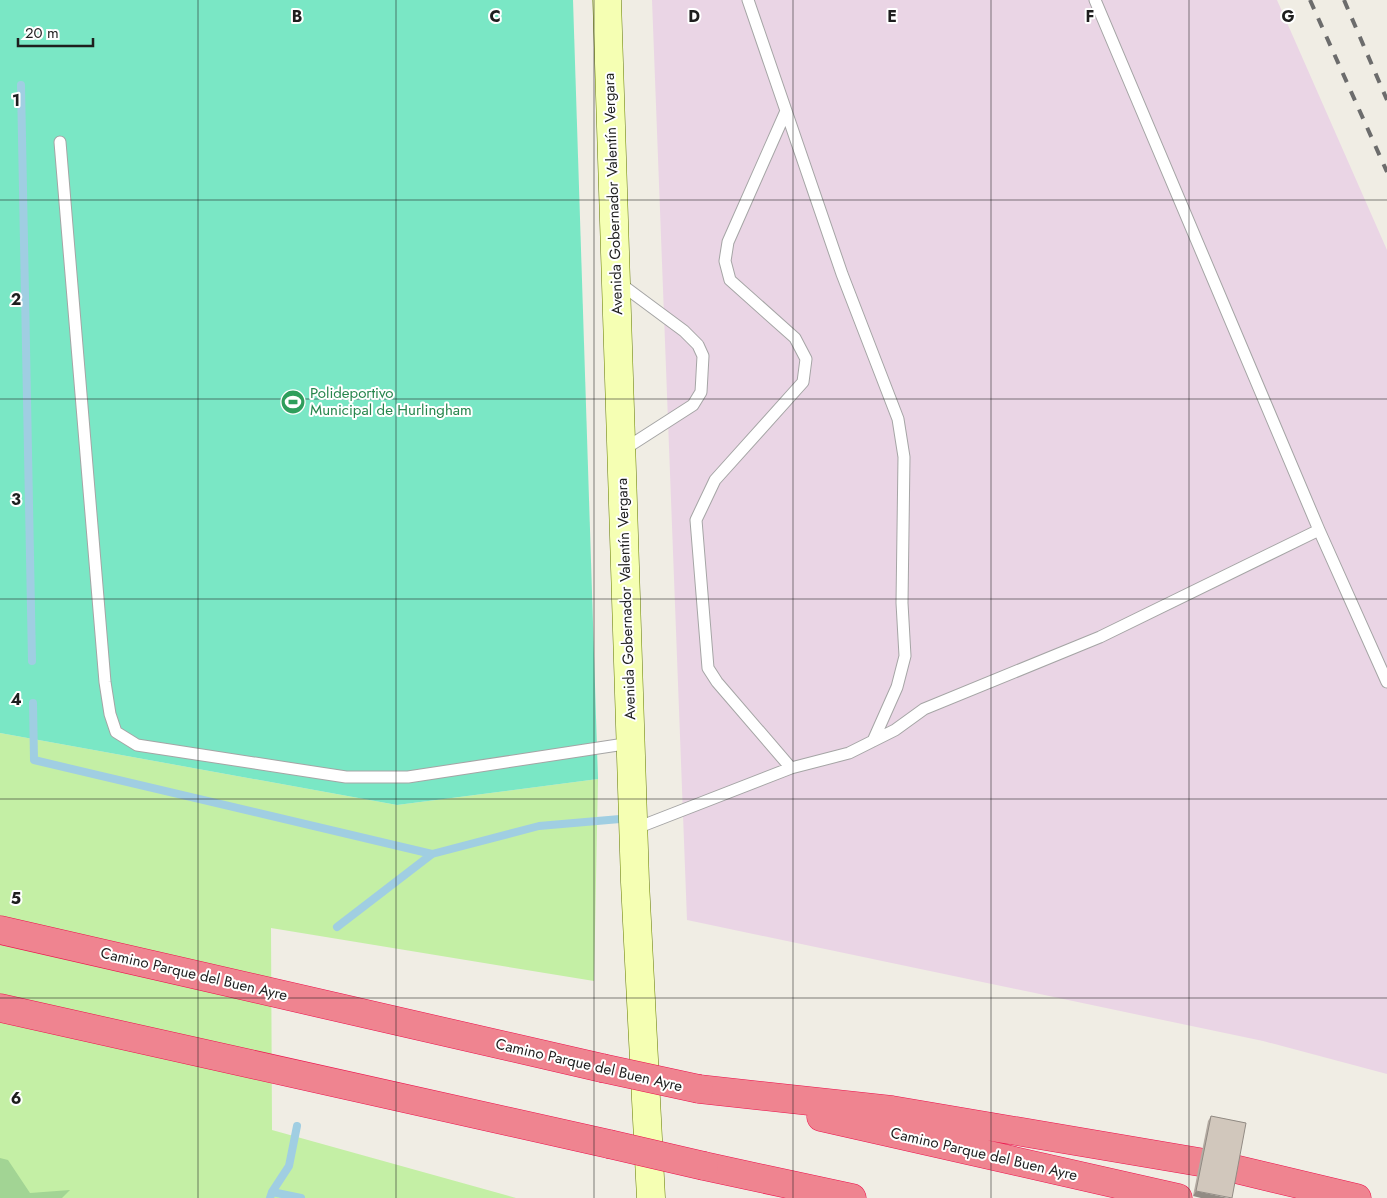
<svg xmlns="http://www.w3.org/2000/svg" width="1387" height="1198" viewBox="0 0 1387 1198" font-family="Jost,sans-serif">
<rect width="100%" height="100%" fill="#f0ede4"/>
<!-- industrial -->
<path fill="#ead5e5" d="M652 0H1277L1387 250V1074L1263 1041 687 920Z"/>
<!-- grass -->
<path fill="#c4efa5" d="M0 733 397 805 598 779 594 981 271 928 272 1130 516 1198H0Z"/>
<!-- forest -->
<path fill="#a2d494" d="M0 1158 8 1160 30 1193 70 1190 62 1198H0Z"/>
<!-- pitch -->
<path fill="#7ae7c5" d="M0 0H573L598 779 397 805 0 733Z"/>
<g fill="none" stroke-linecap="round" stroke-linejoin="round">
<!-- stream -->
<path stroke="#a0cee2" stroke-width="8" d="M21 85 32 661
M33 703 34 760 432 854
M337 927 432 854 539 826 620 819
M272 1192 289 1166 297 1126
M270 1198 272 1192 301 1198"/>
<defs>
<path id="lane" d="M748 0 842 274 898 419 904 457 902 603 905 656 897 687 873 741
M1095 0 1319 530 1387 682
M786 111 728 242 725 261 730 280 795 338 806 359 803 382 715 480 696 520 708 668 717 682 791 768
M60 142 105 682 110 714 116 732 137 745 346 777H408L631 743
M618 282 684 331 698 345 703 356 701 392 693 405 623 450
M634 829 791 768 849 753 895 730 924 709 1100 637 1319 530"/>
<path id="secondary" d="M607 0 635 882 651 1198"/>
<path id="highway" d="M0 930 602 1068
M0 1008 609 1144
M699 1089 892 1110 1199 1162
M821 1117 1178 1198
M704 1166 852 1198
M1235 1169 1357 1198"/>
</defs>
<!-- lane casing -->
<use href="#lane" stroke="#a5a5a5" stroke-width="13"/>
<!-- secondary casing -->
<use href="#secondary" stroke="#647b00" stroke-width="29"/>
<!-- highway casing -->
<use href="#highway" stroke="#ec134d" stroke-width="29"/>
<!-- lane -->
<use href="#lane" stroke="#fff" stroke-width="11"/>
<!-- secondary -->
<use href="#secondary" stroke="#f5ffb3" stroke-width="28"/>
<!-- highway -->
<use href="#highway" stroke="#ef8490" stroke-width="28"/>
<!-- rail -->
<path stroke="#6c6c6c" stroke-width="4" stroke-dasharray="10 10" stroke-linecap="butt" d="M1310 0 1387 172
M1344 0 1387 100"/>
<defs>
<path id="highway-bridge" d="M602 1068 699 1089
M609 1144 704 1166"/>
</defs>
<!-- highway-bridge casing -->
<use href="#highway-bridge" stroke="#ec134d" stroke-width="29" stroke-linecap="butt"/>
<!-- highway-bridge -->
<use href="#highway-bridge" stroke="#ef8490" stroke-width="28"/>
</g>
<!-- wall -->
<path fill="#b4aba2" d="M1211 1116 1246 1123 1193 1196 1208 1121Z"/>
<!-- shaded-wall -->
<path fill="#928b84" d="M1196 1191 1228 1198H1201L1193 1196Z"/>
<!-- building -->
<path fill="#d1c7bc" stroke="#928b84" d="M1211 1116 1246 1123 1232 1198 1196 1191Z"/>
<!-- grid -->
<path fill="none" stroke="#1e1e1e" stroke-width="1" stroke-opacity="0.55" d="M198 0V1198M396 0V1198M594 0V1198M793 0V1198M991 0V1198M1189 0V1198M0 200H1387M0 399H1387M0 599H1387M0 799H1387M0 998H1387"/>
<!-- icons -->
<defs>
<symbol id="stadium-disc" viewBox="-11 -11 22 22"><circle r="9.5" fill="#2e9e5b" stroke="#fff"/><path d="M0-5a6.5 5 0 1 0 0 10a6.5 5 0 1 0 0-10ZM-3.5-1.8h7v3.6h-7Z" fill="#fff"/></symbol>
</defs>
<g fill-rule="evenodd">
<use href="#stadium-disc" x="279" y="388" width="28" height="28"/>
</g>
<g text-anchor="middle" stroke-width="4" stroke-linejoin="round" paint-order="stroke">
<!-- street labels -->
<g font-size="15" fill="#1e1e1e" stroke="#fff">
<text transform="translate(613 194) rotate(-92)" y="5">Avenida Gobernador Valentín Vergara</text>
<text transform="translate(626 599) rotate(-92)" y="5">Avenida Gobernador Valentín Vergara</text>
<text transform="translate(194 974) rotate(13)" y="5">Camino Parque del Buen Ayre</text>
<text transform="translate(589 1065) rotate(13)" y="5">Camino Parque del Buen Ayre</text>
<text transform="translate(984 1154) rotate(13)" y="5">Camino Parque del Buen Ayre</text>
</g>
<!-- leisure labels -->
<g font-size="15" fill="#27864d" stroke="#fff" text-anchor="start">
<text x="310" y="398">Polideportivo<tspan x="310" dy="17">Municipal de Hurlingham</tspan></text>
</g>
</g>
<g font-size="16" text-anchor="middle" font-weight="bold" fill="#1e1e1e" stroke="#fff" stroke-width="4" stroke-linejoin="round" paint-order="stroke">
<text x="297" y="22">B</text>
<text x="495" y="22">C</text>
<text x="694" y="22">D</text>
<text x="892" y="22">E</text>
<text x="1090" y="22">F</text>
<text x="1288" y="22">G</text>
<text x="16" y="106">1</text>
<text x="16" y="305">2</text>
<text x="16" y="505">3</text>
<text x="16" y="705">4</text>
<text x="16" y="904">5</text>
<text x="16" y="1104">6</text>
</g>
<!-- scale -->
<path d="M18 38v8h75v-8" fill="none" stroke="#1e1e1e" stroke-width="2.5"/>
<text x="25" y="38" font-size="15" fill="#1e1e1e" stroke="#ffffff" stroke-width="4" paint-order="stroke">20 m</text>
</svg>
